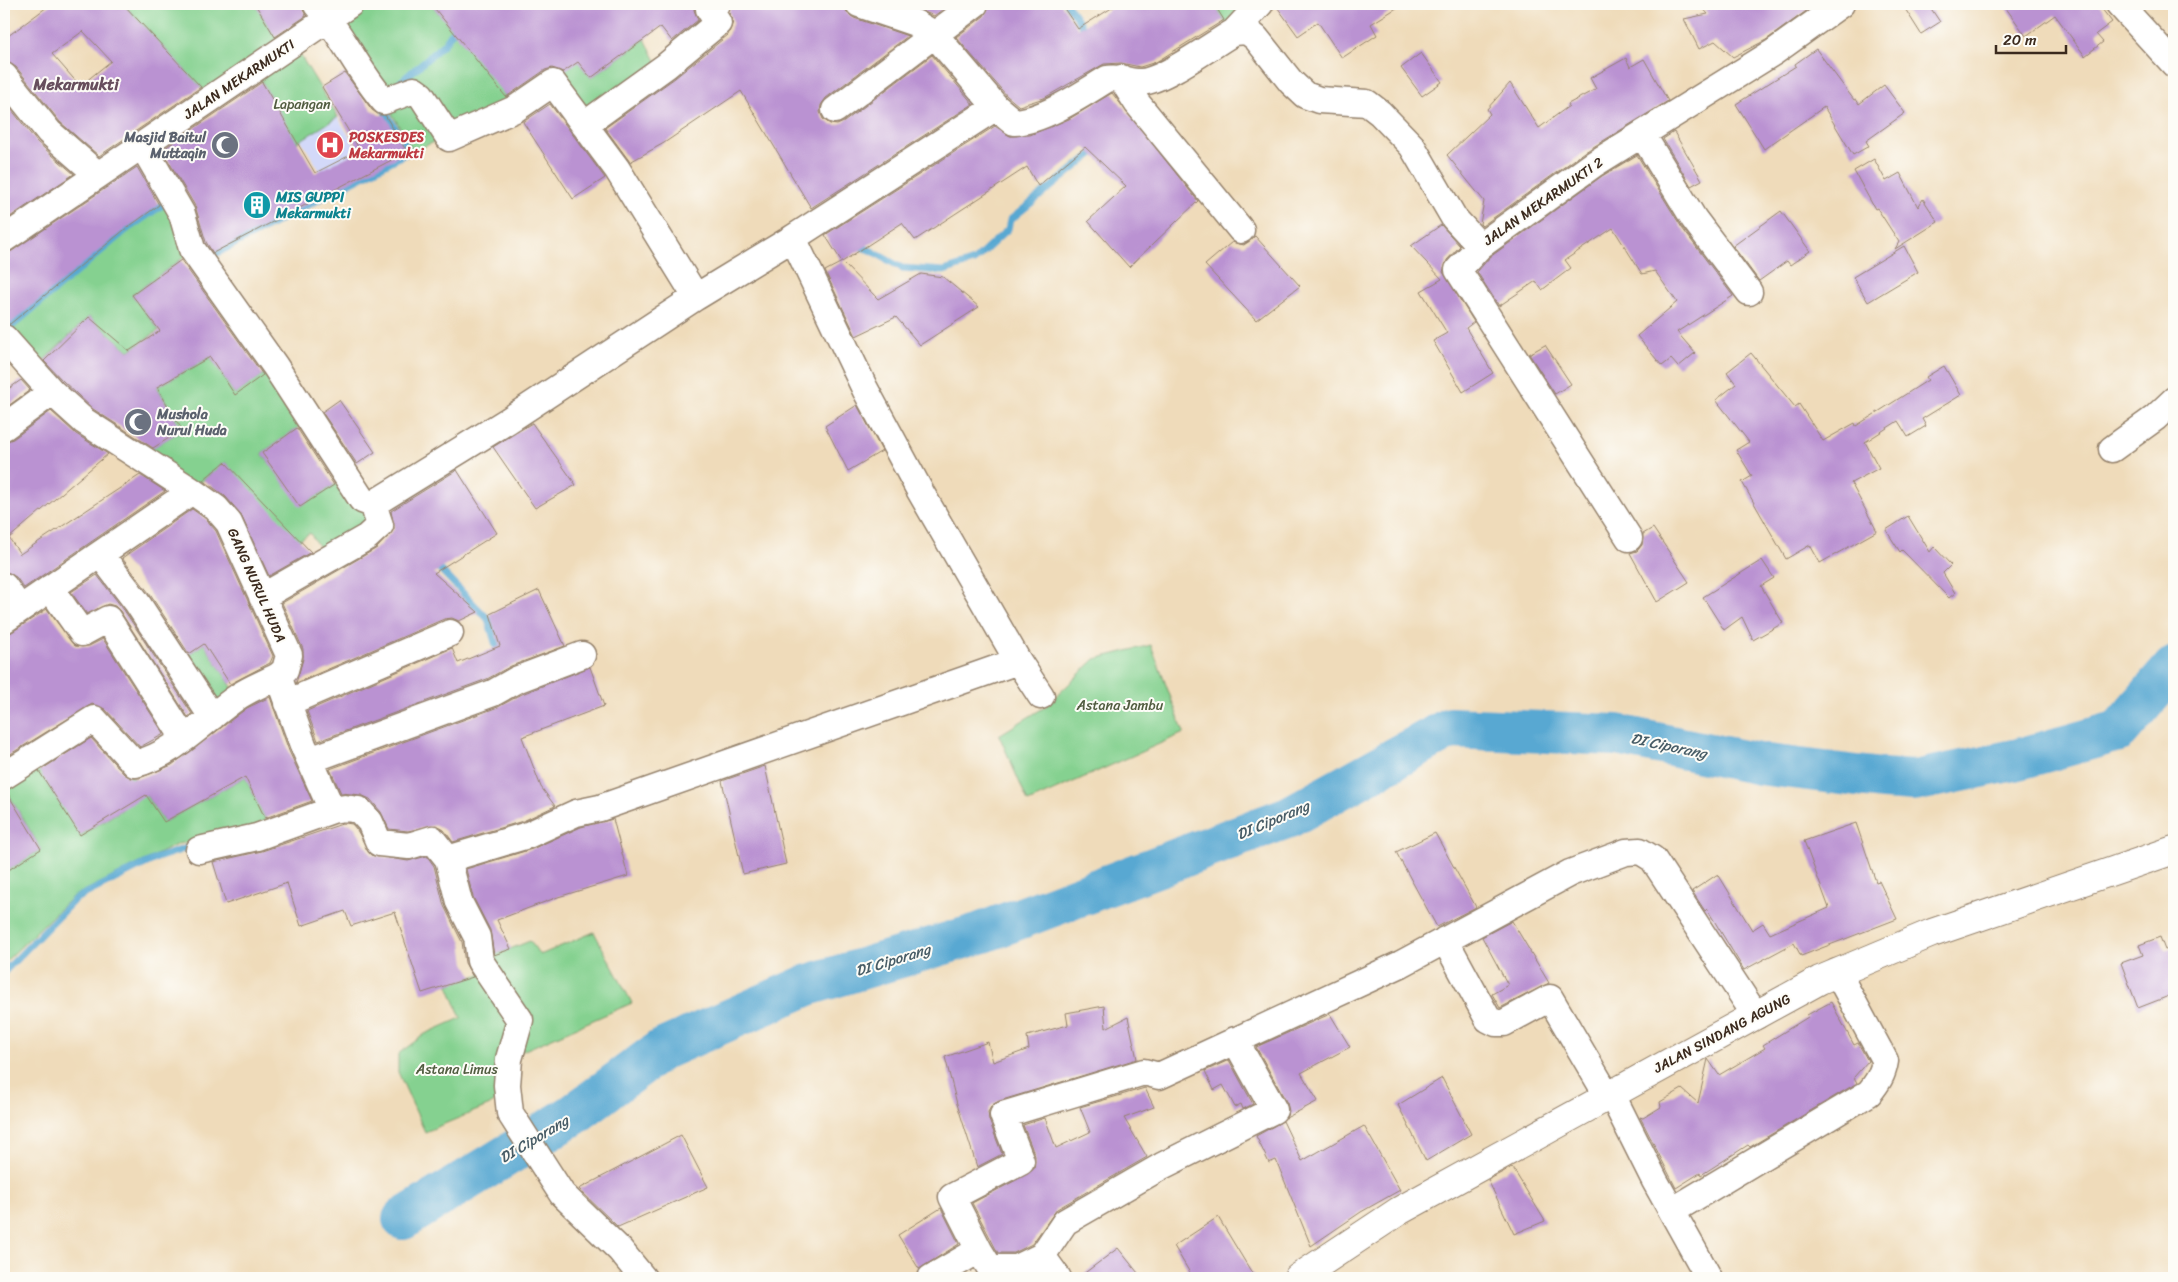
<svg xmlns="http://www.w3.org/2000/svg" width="2178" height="1282" viewBox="0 0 2178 1282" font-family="Sriracha,sans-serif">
<rect width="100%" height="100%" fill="#fdfcf7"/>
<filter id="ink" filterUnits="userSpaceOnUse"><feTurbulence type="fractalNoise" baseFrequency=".02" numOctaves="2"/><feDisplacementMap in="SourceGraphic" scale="10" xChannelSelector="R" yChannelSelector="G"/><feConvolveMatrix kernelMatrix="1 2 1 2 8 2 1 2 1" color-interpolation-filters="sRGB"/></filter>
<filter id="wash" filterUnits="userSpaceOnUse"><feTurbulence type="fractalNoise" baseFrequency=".0096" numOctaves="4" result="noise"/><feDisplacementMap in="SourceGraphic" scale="20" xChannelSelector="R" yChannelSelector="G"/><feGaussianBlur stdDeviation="1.12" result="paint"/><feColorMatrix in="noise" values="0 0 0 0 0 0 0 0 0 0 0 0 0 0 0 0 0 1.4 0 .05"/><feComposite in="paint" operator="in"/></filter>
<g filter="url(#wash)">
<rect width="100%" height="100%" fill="#efdbba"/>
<!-- built -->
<path fill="#d3d9f9" d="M338 117 358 151 320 171 301 140Z"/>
<!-- green -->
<path fill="#85d190" stroke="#607e57" d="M123 4H255L280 44 206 93Z
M363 4H431L490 75 516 111 445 136 414 152 338 20Z
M1214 4H1254L1229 29Z
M555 32 591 78 645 39 659 67 584 121 529 43Z
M299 53 338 117 296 143 259 77Z
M169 202 190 253 132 295 159 330 129 351 89 317 39 365 8 330 127 233Z
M210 357 235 395 272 368 306 422 262 453 301 506 344 479 379 524 324 556 310 533 284 550 275 539 249 554 241 538 272 517 225 462 196 486 144 453 182 430 157 387Z
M204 644 236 693 210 711 178 661Z
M1151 645 1184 733 1028 802 999 735 1045 707 1095 659Z
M35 764 81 835 123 809 111 788 132 775 164 822 245 777 269 826 178 844 72 897 4 963V873L41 849 4 787Z
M594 932 632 1003 518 1053 487 958 530 941 540 955Z
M481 974 515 1020 501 1094 490 1105 425 1132 398 1072V1054L425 1034 461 1018 448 985Z"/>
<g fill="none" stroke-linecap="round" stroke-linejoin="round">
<!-- stream -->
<path stroke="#58a8d2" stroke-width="7" d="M1067 4 1087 33
M396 86 444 44 457 25
M856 245 872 251 902 268 944 271 974 261 1008 229 1010 220 1098 149
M207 252 210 257 409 152 382 106
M5 332 126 230 168 201
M434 563 488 619 499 656
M4 972 75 899 157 858 196 845"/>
<!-- river -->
<path stroke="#58a8d2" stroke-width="42" d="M403 1219 573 1115 661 1050 808 985 981 933 1289 817 1450 728 1617 735 1759 764 1882 779 1914 781 2019 759 2119 731 2174 667"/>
</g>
<g id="blocks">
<!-- building -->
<path fill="#ba92d2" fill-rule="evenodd" d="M51 4H123L201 87 99 156 60 122 16 67 4 61V39ZM83 31 111 61 80 86 52 54Z
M255 4H301L306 16 275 37Z
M431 4H695L694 10 698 20 672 41 661 27 591 78 578 62 563 72 552 68 545 70 506 97Z
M731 4H844L847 13 854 18 908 36 826 98 821 105 820 112 823 119 830 124 837 125 844 122 932 55 973 104 811 208 741 91 664 143 630 162 605 128 675 78 728 35 733 22 729 12Z
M905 4H950L934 16Z
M990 4H1061L1078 29 1118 4H1214L1224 20 1156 62 1140 67 1121 63 1104 64 1044 98 1019 106 1007 96 956 37 984 16Z
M1275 4H1403L1371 24 1377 35 1342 58 1318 22 1298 36Z
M1699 4H1816L1766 40 1733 57 1715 41 1699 49 1684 19 1708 14Z
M1902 4H1928L1940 22 1921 34Z
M2003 4H2098L2112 22 2096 34 2103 42 2085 56 2055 15 2026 36Z
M1816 49 1854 100 1856 99 1859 104 1884 85 1905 113 1866 141 1869 146 1853 155 1824 107 1764 149 1736 104 1796 66 1795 64Z
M1421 53 1442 82 1422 96 1401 68Z
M1626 58 1630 67 1644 59 1668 101 1585 152 1482 226 1480 224 1484 201 1447 155 1490 114 1487 109 1510 83 1539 128 1569 106 1568 104 1596 89 1590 78Z
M345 73 372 110 379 115H385L407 152 213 253 206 242 195 206 162 150 262 82 315 173 360 150 322 87Z
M1112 93 1198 201 1129 267 1088 221 1126 186 1085 147 1038 186 1027 167 915 240 902 223 842 262 825 235 995 126 1010 136 1030 135 1069 119Z
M4 100 37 142 74 174 4 221Z
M550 104 605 178 573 199 523 122Z
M1674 132 1702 180 1691 186 1663 139Z
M1637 155 1682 228 1733 296 1677 332 1695 353 1678 367 1671 359 1662 366 1637 336 1677 302 1655 271 1642 274 1613 228 1565 260 1571 268 1542 290 1536 281 1499 306 1477 272 1490 257 1602 176Z
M1874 159 1886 181 1900 173 1918 207 1923 199 1938 222 1895 249 1899 242 1877 208 1875 209 1854 171Z
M137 167 159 205 124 230 10 324 4 323V254L12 251Z
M1781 211 1810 251 1790 265 1787 261 1759 281 1733 246Z
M1441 225 1460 246 1447 260 1443 272 1474 322 1466 328 1493 373 1463 392 1433 341 1447 333 1421 291 1442 279 1411 246Z
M1255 236 1300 286 1256 320 1205 265 1232 242 1244 245Z
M1904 246 1918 272 1868 302 1853 277Z
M181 260 263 375 235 395 210 357 157 387 182 430 153 448 93 409 63 381 44 361 89 317 129 351 160 331 132 295Z
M842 262 878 299 921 274 943 277 979 307 920 345 896 317 856 336 825 271Z
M1545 345 1571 384 1555 394 1529 354Z
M1751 353 1795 407 1799 404 1823 441 1855 423 1856 426 1928 380 1926 377 1944 366 1961 395 1922 419 1926 426 1908 437 1898 421 1865 442 1879 468 1851 483 1877 531 1820 563 1810 545 1786 559 1742 482 1752 476 1736 450 1749 442 1716 400 1736 384 1727 372Z
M21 380 30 390 4 409V392Z
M339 400 375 452 357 464 322 412Z
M857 405 882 451 848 471 825 426Z
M51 411 76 434 108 454 9 538 20 554 140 475 165 491 24 588 16 577 4 571V442L13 439Z
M532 423 576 485 535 508 493 447Z
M297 428 334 485 300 507 262 453Z
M225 462 311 552 269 576 240 513 225 496 203 480Z
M457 470 497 533 434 573 478 612 459 621 452 618 444 619 296 683 303 659V649L282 603 377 548 394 529 391 511Z
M192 509 206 519 216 531 273 656 270 663 230 684 204 644 189 654 149 593 122 558Z
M1908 516 1930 552 1934 547 1951 565 1943 573 1955 593 1949 598 1902 550 1900 552 1886 530Z
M1653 528 1689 582 1657 602 1630 553 1637 551 1642 545 1643 534Z
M1762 560 1774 578 1761 586 1783 623 1753 640 1742 617 1724 630 1703 597Z
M97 575 124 610 192 714 188 717 120 611 115 606 108 604 87 614 71 592Z
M539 590 565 646 511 666 487 679 318 741 307 711 452 648 458 663 500 646 490 614Z
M47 609 75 646H89L103 639 164 734 140 747 105 709 92 704 4 758V635L12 632Z
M590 667 604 706 522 737 541 787 555 806 523 821 453 842 444 830 436 825 408 831 389 829 381 812 370 799 361 795 341 793 330 769 498 707 522 694Z
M270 697 289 751 312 801 265 818 245 777 164 822 146 795 80 835 39 771 91 738 124 774 131 778H140L172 765 247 708Z
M765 766 786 864 743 874 722 781Z
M4 791H6L41 849 4 873Z
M613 819 628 876 558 897 497 920 511 949 494 955 490 930 473 897 466 869 532 849 581 827Z
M345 823 352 824 357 830 371 855 408 861 427 856 434 866 444 906 462 942 465 963 473 977 422 993 395 912 351 926 345 911 301 926 287 883 226 904 213 862 262 851Z
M1856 823 1876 882 1879 881 1897 919 1801 956 1794 943 1744 970 1707 909 1705 911 1692 891 1718 874 1752 930 1763 923 1770 934 1829 908 1804 841Z
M1435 833 1476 907 1437 927 1396 852Z
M1512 921 1549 983 1500 1008 1492 994 1508 985 1482 937Z
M2160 937 2165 950 2174 947V994L2138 1008 2121 963 2143 955 2139 945Z
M1831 1002 1854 1045 1858 1043 1868 1061 1854 1077 1857 1083 1750 1147 1748 1145 1701 1175 1700 1173 1676 1188 1640 1117 1643 1118 1661 1107 1660 1102 1682 1089 1698 1103 1708 1059 1719 1075 1765 1048 1763 1045 1808 1017 1807 1015Z
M1104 1006 1106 1028 1128 1017 1137 1059 999 1101 992 1105 988 1112 989 1120 1002 1154 977 1167 957 1104 945 1057 988 1042 993 1062 1029 1049 1027 1036 1068 1025 1066 1013Z
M1330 1014 1350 1047 1301 1073 1318 1101 1286 1118 1289 1111 1287 1103 1256 1047Z
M1229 1060 1253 1104 1243 1109 1241 1104 1235 1107 1223 1085 1214 1090 1205 1071Z
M1442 1078 1471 1134 1426 1161 1398 1105Z
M1145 1088 1154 1107 1124 1118 1147 1157 1057 1209 1032 1244 1014 1253H998L972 1203 1028 1174 1034 1169 1035 1156 1023 1125 1045 1118 1056 1148 1090 1132 1080 1107Z
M1283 1121 1302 1161 1364 1126 1400 1190 1361 1212 1311 1246 1276 1160 1269 1163 1256 1136Z
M681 1135 708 1187 618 1227 579 1189Z
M1512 1167 1545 1221 1514 1234 1488 1180Z
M941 1208 959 1244 919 1269 898 1235Z
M1218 1217 1255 1278H1193L1174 1246Z
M1118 1248 1142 1278H1078Z"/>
</g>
</g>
<g filter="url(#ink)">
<use href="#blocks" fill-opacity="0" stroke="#95826c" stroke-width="1"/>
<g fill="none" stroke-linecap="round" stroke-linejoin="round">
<defs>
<path id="street" d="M316 4C343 35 357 70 384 101L414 90 421 95 449 138 515 109 553 83 617 169 696 297
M859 4 915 23 934 34 996 107 1014 122C1043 121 1083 94 1107 79 1120 76 1129 83 1142 82 1164 80 1212 45 1234 32L1247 31 1256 38 1291 82 1305 95 1319 100 1367 103 1380 113 1412 146 1454 218 1480 246 1594 164 1774 52 1841 4
M2119 4 2174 64
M1234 32 1260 4
M4 76 49 132 98 175
M1121 78 1137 103 1241 230
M835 110 975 4
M584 125 666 66 718 23 709 9 716 4
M1642 134 1694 219 1749 292
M142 145 182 214 192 249 275 366 362 500 373 504
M793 238 865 389 920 491 1018 661 1041 696
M4 239 350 4
M1480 246 1458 270 1629 538
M4 338 52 392 84 421 192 491 216 508 229 523 289 655 285 670 278 676 303 745 332 810 345 808 359 810 370 822 379 843 409 846 432 839 448 859
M4 427 52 392
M2112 449 2155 418 2174 400
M100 554 136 601 212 717
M4 586 20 609
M50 588 82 633 108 619 184 738
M262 597 367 537 380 525 373 504 509 420 696 297 793 238 996 107
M4 620 192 491
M287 703 450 633
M310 760 493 693 516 680 582 655
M4 776 94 719 135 764C176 754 206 718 239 696 251 688 265 683 278 676
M199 850 257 837 332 810
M1445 940 1488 1019 1496 1023H1504L1550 998 1607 1095
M1611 1093 1655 1181 1709 1278
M1672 1211 1869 1093C1878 1082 1883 1074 1885 1061L1837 972
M979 1250 952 1197 1021 1161 1003 1115 1144 1072 1159 1076 1401 964 1570 873 1626 852 1640 851 1653 859 1756 1016
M1042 1256 1065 1222 1162 1166 1274 1110 1235 1040
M643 1278 620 1250 562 1194 510 1113 507 1085 509 1059 520 1020 480 961 477 937 459 902 448 859 528 835 576 813 600 808 1018 661
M931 1278 979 1250 990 1268H1017L1042 1256 1058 1278"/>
<path id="primary" d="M1298 1278 1399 1211 1820 980 1932 933 2174 850"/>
</defs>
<!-- street casing -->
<use href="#street" stroke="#95826c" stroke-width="29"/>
<!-- primary casing -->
<use href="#primary" stroke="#95826c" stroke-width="30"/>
<!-- street -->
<use href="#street" stroke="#fff" stroke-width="26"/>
<!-- primary -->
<use href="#primary" stroke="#fff" stroke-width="28"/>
</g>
</g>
<!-- icons -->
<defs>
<symbol id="mosque-disc" viewBox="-11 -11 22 22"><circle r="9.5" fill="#6b7280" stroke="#fdfcf7"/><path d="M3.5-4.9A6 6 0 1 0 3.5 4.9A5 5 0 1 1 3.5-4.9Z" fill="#fff"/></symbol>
<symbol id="hospital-disc" viewBox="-11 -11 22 22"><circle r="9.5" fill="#e0444e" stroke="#fdfcf7"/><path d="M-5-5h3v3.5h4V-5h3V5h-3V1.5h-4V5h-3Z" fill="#fff"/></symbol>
<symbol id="building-disc" viewBox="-11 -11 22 22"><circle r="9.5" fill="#0f9aa8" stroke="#fdfcf7"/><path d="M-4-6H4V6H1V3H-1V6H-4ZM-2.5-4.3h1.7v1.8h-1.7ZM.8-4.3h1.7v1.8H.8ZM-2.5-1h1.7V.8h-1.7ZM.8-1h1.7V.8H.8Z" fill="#fff"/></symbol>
</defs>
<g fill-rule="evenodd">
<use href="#mosque-disc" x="209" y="129" width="32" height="32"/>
<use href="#hospital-disc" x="314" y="129" width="32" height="32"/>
<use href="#building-disc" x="241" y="189" width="32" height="32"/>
<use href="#mosque-disc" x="122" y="406" width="32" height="32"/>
</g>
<g text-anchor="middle" stroke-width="4" stroke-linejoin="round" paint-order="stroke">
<!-- street labels -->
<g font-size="14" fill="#3b2a1e" stroke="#fdfcf7">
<text transform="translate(239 79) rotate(-34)" y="5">JALAN MEKARMUKTI</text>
<text transform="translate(1543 201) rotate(-35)" y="5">JALAN MEKARMUKTI 2</text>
<text transform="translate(257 585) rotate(66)" y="5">GANG NURUL HUDA</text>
<text transform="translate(1722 1033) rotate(-28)" y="5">JALAN SINDANG AGUNG</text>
</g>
<!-- park labels -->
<g font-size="14" fill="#515c40" stroke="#fdfcf7">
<text x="302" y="109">Lapangan</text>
<text x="1120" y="710">Astana Jambu</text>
<text x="457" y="1074">Astana Limus</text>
</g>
<!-- worship labels -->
<g font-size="14" font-weight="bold" fill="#5b616d" stroke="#fdfcf7" text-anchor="end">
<text x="206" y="142">Masjid Baitul<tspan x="206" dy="16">Muttaqin</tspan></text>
<text x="157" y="419" text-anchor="start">Mushola<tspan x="157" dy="16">Nurul Huda</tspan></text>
</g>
<!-- health labels -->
<g font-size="14" font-weight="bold" fill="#be3a42" stroke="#fdfcf7" text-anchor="start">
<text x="349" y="142">POSKESDES<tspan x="349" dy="16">Mekarmukti</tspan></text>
</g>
<!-- culture labels -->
<g font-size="14" font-weight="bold" fill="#0d838f" stroke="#fdfcf7" text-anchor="start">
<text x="276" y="202">MIS GUPPI<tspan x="276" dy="16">Mekarmukti</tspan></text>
</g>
<!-- water labels -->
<g font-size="15" font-style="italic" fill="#475c66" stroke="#fdfcf7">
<text transform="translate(1669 746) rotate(12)" y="5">DI Ciporang</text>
<text transform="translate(1273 820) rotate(-23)" y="5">DI Ciporang</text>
<text transform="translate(893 960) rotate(-17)" y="5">DI Ciporang</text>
<text transform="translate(534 1139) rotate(-31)" y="5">DI Ciporang</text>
</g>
<!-- quarter labels -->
<g font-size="16" font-weight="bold" fill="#674e5d" stroke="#fdfcf7">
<text x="76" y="90">Mekarmukti</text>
</g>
</g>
<!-- margin -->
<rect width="2178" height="1282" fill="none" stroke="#fdfcf7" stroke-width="20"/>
<!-- scale -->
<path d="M1996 45v8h70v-8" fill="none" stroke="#3b2a1e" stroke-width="2.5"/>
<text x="2003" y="45" font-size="15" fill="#3b2a1e" stroke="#fdfcf7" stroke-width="4" paint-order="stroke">20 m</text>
</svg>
